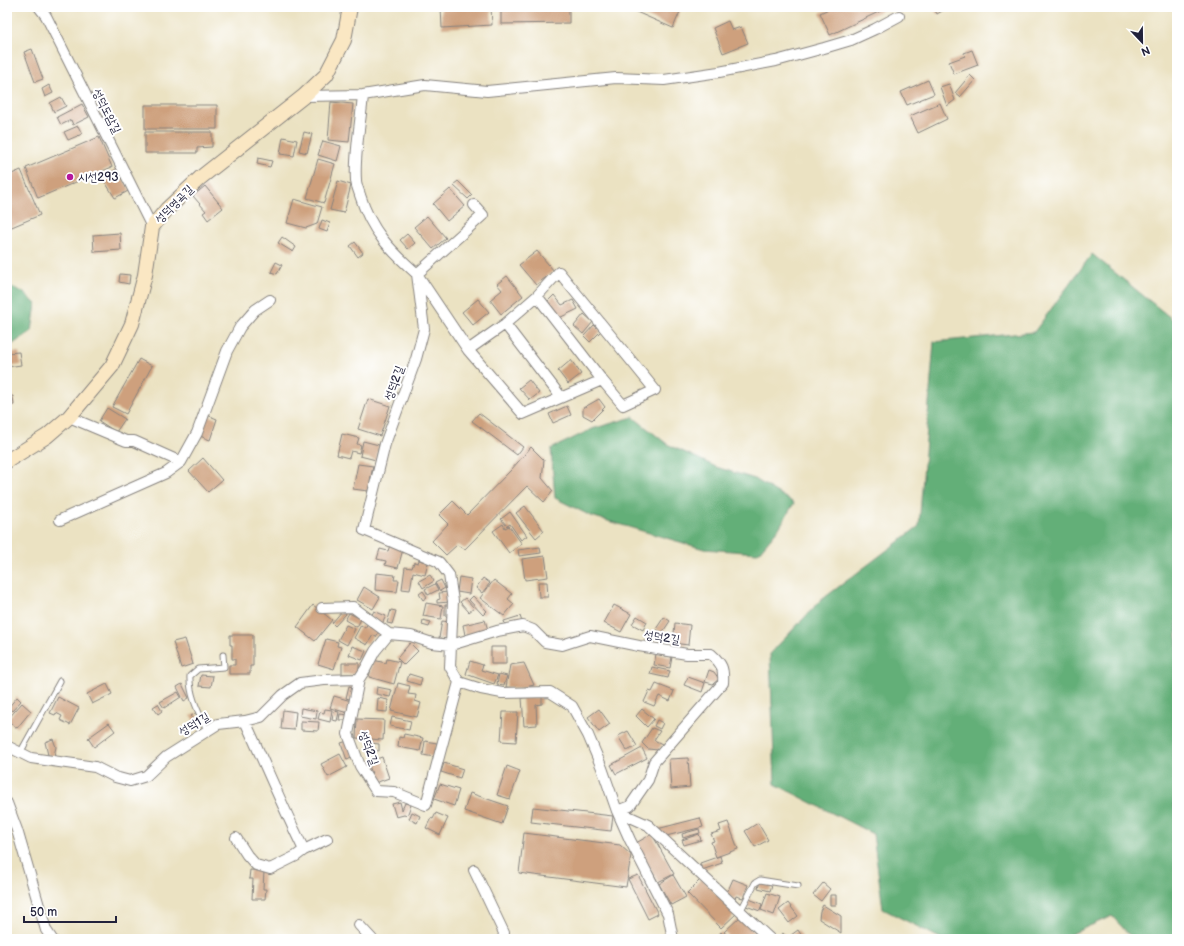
<svg xmlns="http://www.w3.org/2000/svg" width="1184" height="946" viewBox="0 0 1184 946" font-family="'Balsamiq Sans','Poor Story',sans-serif">
<rect width="100%" height="100%" fill="#fff"/>
<filter id="ink" filterUnits="userSpaceOnUse"><feTurbulence type="fractalNoise" baseFrequency=".025" numOctaves="2"/><feDisplacementMap in="SourceGraphic" scale="8" xChannelSelector="R" yChannelSelector="G"/><feConvolveMatrix kernelMatrix="1 2 1 2 8 2 1 2 1" color-interpolation-filters="sRGB"/></filter>
<filter id="wash" filterUnits="userSpaceOnUse"><feTurbulence type="fractalNoise" baseFrequency=".012" numOctaves="4" result="noise"/><feDisplacementMap in="SourceGraphic" scale="16" xChannelSelector="R" yChannelSelector="G"/><feGaussianBlur stdDeviation="0.9" result="paint"/><feColorMatrix in="noise" values="0 0 0 0 0 0 0 0 0 0 0 0 0 0 0 0 0 1.4 0 .05"/><feComposite in="paint" operator="in"/></filter>
<g filter="url(#wash)">
<rect width="100%" height="100%" fill="#ebe2c2"/>
<!-- forest -->
<path fill="#64af78" stroke="#43685a" d="M1092 254 1177 323V798L1173 805 1177 813V939H1133L1112 916 1060 939H942L883 909 873 834 775 784 770 654 820 601 919 526 934 342 1034 332Z
M7 285 23 292 36 304 32 331 7 348Z
M633 417 667 444 716 467 755 479 794 503 779 528 758 553 704 549 591 516 555 498 551 449 592 429Z"/>
<g id="blocks">
<!-- building -->
<path fill="#cea07d" d="M441 7H491L492 25 442 28Z
M501 7H569V23L501 24Z
M625 7H682L673 28Z
M833 7H889L830 35 820 13Z
M933 7H949L937 14Z
M728 21 732 30 741 27 748 43 723 53 713 28Z
M32 49 43 79 35 82 24 52Z
M972 50 978 65 954 74 949 62 965 56 964 53Z
M970 75 975 80 960 97 955 93Z
M928 80 934 94 907 105 901 92Z
M949 84 955 100 947 106 940 87Z
M49 85 53 93 45 97 42 89Z
M61 97 66 106 54 112 50 103Z
M331 102 353 104 349 142 328 140Z
M940 103 947 119 918 133 910 116Z
M82 104 89 117 73 125 71 120 61 125 57 117Z
M145 105H217V129H145Z
M78 126 82 134 68 140 64 132Z
M145 132H212V147L197 148V153H145Z
M304 132 312 134 307 153 299 151Z
M99 137 112 167 38 198 26 168Z
M283 137 297 140 294 156 280 154Z
M323 141 341 146 337 161 318 155Z
M258 158 272 161 270 167 257 164Z
M318 159 335 164 324 203 307 198Z
M117 169 130 190 115 198 102 177Z
M21 170 40 215 7 229V176Z
M338 181 351 185 344 213 330 210Z
M458 181 472 195 468 199 453 185Z
M205 186 223 208 208 220 203 213 206 211 193 196Z
M450 189 465 206 447 221 433 204Z
M294 199 322 207 317 224 306 228 287 223Z
M427 216 446 238 433 249 414 227Z
M322 220 330 223 327 232 319 229Z
M120 233 121 250 94 252 93 235Z
M407 234 415 243 408 249 400 240Z
M282 237 296 247 293 252 278 243Z
M355 242 363 253 358 257 350 246Z
M537 251 554 271 536 285 519 265Z
M276 262 282 265 277 274 271 272Z
M120 274 130 275 129 284 119 282Z
M507 276 523 296 501 314 490 300 502 290 497 284Z
M554 295 562 305 573 300 578 309 559 318 546 303Z
M478 299 489 312 473 325 462 312Z
M584 314 593 322 583 334 574 326Z
M594 325 601 331 590 342 584 336Z
M19 352 21 365 7 367V353Z
M139 359 152 366 126 414 112 407Z
M571 360 581 374 568 384 558 371Z
M529 380 539 393 530 400 519 388Z
M13 396 14 405 8 406 7 397Z
M368 399 390 406 380 436 358 429Z
M599 399 605 407 592 420 583 415V408Z
M567 406 571 415 553 423 549 414Z
M107 408 125 419 116 432 99 421Z
M479 413 523 447 517 455 472 421Z
M207 415 217 419 210 440 200 436Z
M342 434 359 438 357 444 361 445 359 453 351 451 349 458 337 455Z
M363 441 379 445 376 460 360 456Z
M531 447 544 460 542 478 553 491 544 502 527 486 465 549 457 545 446 555 432 541 448 524 439 515 453 501 467 515 511 470Z
M203 458 222 480 208 492 189 471Z
M358 464 373 466 368 491 353 489Z
M525 506 544 531 536 538 516 513Z
M510 512 527 536 521 540 510 524 507 526 501 519Z
M503 524 505 528 509 526 522 544 509 553 493 531Z
M390 545 403 549 398 568 385 565 386 561 377 559 380 549 388 551Z
M540 547 541 553 519 556 518 550Z
M545 556 548 577 525 580 522 559Z
M419 560 428 563 425 575 413 572 410 590 402 589 405 567 412 568 414 562 418 563Z
M376 573 395 575 394 580H399L397 592 375 590Z
M430 575 434 581 423 588 419 581Z
M459 577 471 579 469 594 457 592Z
M483 578 490 583 482 593 476 588Z
M441 580 445 588 440 591 435 583Z
M494 580 512 594 508 599 514 604 504 616 480 598Z
M538 582H547L548 597H539Z
M435 584 438 590 428 595 425 589Z
M364 587 380 597 373 609 357 600Z
M423 591 427 597 423 600 419 594Z
M448 592 450 602 437 603V600L440 599 439 593Z
M473 596 487 611 483 615 469 600Z
M465 598 474 608 469 612 460 602Z
M426 603 443 606 441 619 423 616Z
M313 605 332 620 315 641 297 627Z
M445 605H450V617L445 616Z
M614 605 631 614 621 632 604 623Z
M343 610 346 614 335 626 332 623Z
M391 610 396 611 392 624 387 623Z
M374 611 386 616 382 624 370 618Z
M349 613 361 619 357 627 345 620Z
M520 616 522 622 506 627 504 621Z
M637 616 647 622 643 630 632 624Z
M664 617 670 621 662 633 656 629Z
M423 620 431 622 429 627 422 625Z
M485 620 488 630 465 635 463 625Z
M442 621 450 622 447 639 439 638Z
M368 623 380 630 376 637 373 635 367 645 354 638 361 625 365 628Z
M675 623 690 625 688 645 673 643Z
M346 625 355 629 347 645 338 640Z
M230 635H253V666H250V674H229V665H235V659H232V645H230Z
M185 639 193 664 181 668 173 642Z
M326 639 338 642 337 646 341 647 334 669 318 664Z
M410 643 418 651 404 665 397 658Z
M352 646 366 651 362 660 349 655Z
M491 647H506V664H491Z
M656 654 672 657 670 668 654 665Z
M387 659 400 662 394 684 369 677 373 660 386 663Z
M470 661 483 665 481 670 498 675 494 684 466 674Z
M342 663H359V674H342Z
M524 663 534 685 521 688 506 687 510 665Z
M652 667 670 671 668 678 650 674Z
M709 670 714 672 719 679 713 684 705 682Z
M409 674 422 678 420 685 407 681Z
M499 674 507 676 504 685 497 684Z
M201 675 213 676 211 687 199 686Z
M688 677 705 683 702 692 684 685Z
M398 683 410 686 408 694 416 695 415 701 421 703 417 717 391 711Z
M107 684 112 694 92 704 87 694Z
M182 684 189 698 184 701 177 687Z
M656 684 674 691 670 701 659 696 654 706 644 702 649 691 652 692Z
M349 686 355 688 352 700 346 698Z
M377 687 392 690 390 697 376 694Z
M178 692 181 697 164 708 160 702Z
M334 696 351 701 348 713 330 708Z
M17 697 21 701 12 711 8 708Z
M58 697 79 708 70 725 60 720 62 716 56 713 55 715 50 713Z
M542 697V704L536 705 537 725 524 726 522 698Z
M378 698 388 700 387 712 377 711Z
M22 703 31 711 17 728 7 720Z
M158 704 162 711 158 714 153 707Z
M301 708 317 711 316 719 300 716Z
M325 709 332 710 330 722 318 719 320 712 324 713Z
M599 709 610 724 599 732 588 717Z
M642 709 654 719 647 727 636 716Z
M283 710 296 712 294 730 281 729Z
M334 711 339 712 337 721 332 720Z
M503 712H518L516 742 501 741Z
M196 713 201 724 193 728 191 723 194 721 191 716Z
M340 714 349 715 347 720H339Z
M392 717 411 721 409 730 390 726Z
M357 719 384 720 383 740 356 738Z
M657 720 663 723 660 729 654 726Z
M301 721 319 722 318 731 301 730Z
M109 723 115 731 94 747 88 738Z
M652 728 660 731 654 740 662 744 658 750 648 749 642 743Z
M628 731 637 746 627 751 618 736Z
M404 734 423 738 420 751 398 747 399 737 403 738Z
M53 739 56 747 54 756 48 755 45 742Z
M348 741 354 757 347 760 341 743Z
M425 741 437 743 434 757 423 755Z
M370 743 379 744V751L369 750Z
M642 748 647 758 616 774 611 765Z
M340 754 347 767 328 777 321 764Z
M382 757 389 778 375 783 368 762Z
M688 758 690 787 671 789 669 759Z
M444 763 463 769 460 778 441 772Z
M507 766 520 771 510 799 497 795Z
M440 784 459 790 454 806 434 799Z
M470 793 508 806 502 824 464 811Z
M400 802 402 810 405 803 411 805 407 816 404 815 396 817 392 804Z
M533 807 613 816 611 831 531 822Z
M412 812 420 816 417 823 409 819Z
M436 813 448 818 440 835 426 828 431 818 433 819Z
M700 818 703 827 666 836 657 829Z
M728 822 738 849 716 857 711 842 714 841 711 834 721 831 719 825Z
M758 823 768 840 755 847 745 831Z
M699 829 700 833 683 838 682 834Z
M524 833 620 845 631 855 626 887 519 873Z
M652 834 674 874 658 882 636 843Z
M699 834 701 840 684 845 682 840Z
M720 856 722 863 702 870 700 863Z
M250 870 264 871 263 889H266L265 899H252L253 879H249Z
M638 875 658 914 648 919 628 879Z
M673 875 686 897 671 905 659 884Z
M702 878 736 914 721 928 687 893Z
M733 879 748 885 743 898 736 896 735 899 726 895Z
M760 882 772 885 770 891 758 888Z
M823 883 830 889 821 901 813 895Z
M767 893 780 897 774 915 761 910Z
M830 895H836V905H830Z
M749 899 762 904 760 911 746 906Z
M788 903 798 916 789 923 779 910Z
M823 905 841 916V933L819 919 820 911Z
M740 917 761 939H731L724 932Z
M798 930 802 936 798 939H780L778 937 783 933 787 938Z
M721 932 727 939H714Z"/>
</g>
</g>
<g filter="url(#ink)">
<use href="#blocks" fill-opacity="0" stroke="#86827e" stroke-width="1"/>
<g fill="none" stroke-linecap="round" stroke-linejoin="round">
<defs>
<path id="service" d="M207 730C199 713 189 695 190 676L198 669 224 667 223 655
M20 753 60 681
M740 912 755 883 760 880 798 886"/>
<path id="minor" d="M39 7 46 16 152 227
M363 95C361 121 354 154 356 180 356 185 359 191 360 195 371 231 390 250 417 274L424 329 416 359 385 444 364 530 439 562 449 575 453 601 450 667 459 682 481 689 502 693 550 692 572 706 588 735 602 768 617 811 630 840 668 914 673 939
M304 96 363 95 425 85 487 91 616 78 664 80 719 72 776 61 824 48 851 40 875 29 899 16
M537 296 602 380
M505 324 561 397
M468 350 505 324 537 296 559 272 655 390 623 405 602 380 523 414 468 350 417 274 483 215 474 205
M69 417 126 441H134L181 462 197 433 227 351 240 327 255 310 270 300
M60 520 166 473 181 462
M322 608 353 607 389 634
M459 682 426 805 394 792 376 791 360 766 348 734 359 679 366 668 375 651 389 634 411 636 432 643 451 645 497 631 523 626 533 630 545 642 562 645 590 636 639 646 687 654H711C722 664 724 668 723 683L654 762 648 780 630 806 617 811
M245 721C265 764 283 808 304 850L327 839
M7 746 31 758 95 767 115 777 130 781 146 776 166 757 218 724 245 721 261 717 283 695 300 683 324 680 359 679
M7 803 17 830 46 930 52 939
M617 811 648 825 770 939
M236 838 247 855 256 865 270 869 296 856 304 850
M474 870 504 933 503 939
M359 925 372 939"/>
<path id="secondary" d="M7 461 47 436 69 417 112 366 132 324 145 275 152 227 167 209 200 178 304 96 326 75 344 40 350 7"/>
</defs>
<!-- service casing -->
<use href="#service" stroke="#86827e" stroke-width="7"/>
<!-- minor casing -->
<use href="#minor" stroke="#86827e" stroke-width="12"/>
<!-- secondary casing -->
<use href="#secondary" stroke="#86827e" stroke-width="16"/>
<!-- service -->
<use href="#service" stroke="#fff" stroke-width="5"/>
<!-- minor -->
<use href="#minor" stroke="#fff" stroke-width="10"/>
<!-- secondary -->
<use href="#secondary" stroke="#fae7c3" stroke-width="14"/>
</g>
</g>
<!-- markers -->
<circle fill="#b5179e" stroke="#fff" stroke-width="1.5" cx="70" cy="177" r="4"/>
<g text-anchor="middle" stroke-width="4" stroke-linejoin="round" paint-order="stroke">
<!-- street labels -->
<g font-size="12" fill="#22223b" stroke="#fff">
<text transform="translate(107 111) rotate(63)" y="4">성덕도암길</text>
<text transform="translate(174 204) rotate(-45)" y="4">성덕영곡길</text>
<text transform="translate(394 383) rotate(-70)" y="4">성덕2길</text>
<text transform="translate(662 637) rotate(9)" y="4">성덕2길</text>
<text transform="translate(194 724) rotate(-31)" y="4">성덕1길</text>
<text transform="translate(369 748) rotate(70)" y="4">성덕2길</text>
</g>
<!-- poi labels -->
<g font-size="12" fill="#22223b" stroke="#fff" text-anchor="start">
<text x="78" y="181">시선293</text>
</g>
</g>
<!-- margin -->
<rect width="1184" height="946" fill="none" stroke="#fff" stroke-width="24"/>
<!-- north arrow -->
<g transform="translate(1142 42) rotate(158)" stroke="#ffffff" stroke-width="3" paint-order="stroke">
<path d="M0-3L7 15L0 10L-7 15Z" fill="#22223b"/>
<text y="-6" font-size="11" font-weight="bold" text-anchor="middle" fill="#22223b">N</text>
</g>
<!-- scale -->
<path d="M24 916v6h92v-6" fill="none" stroke="#22223b" stroke-width="2"/>
<text x="30" y="916" font-size="12" fill="#22223b" stroke="#ffffff" stroke-width="3" paint-order="stroke">50 m</text>
</svg>
